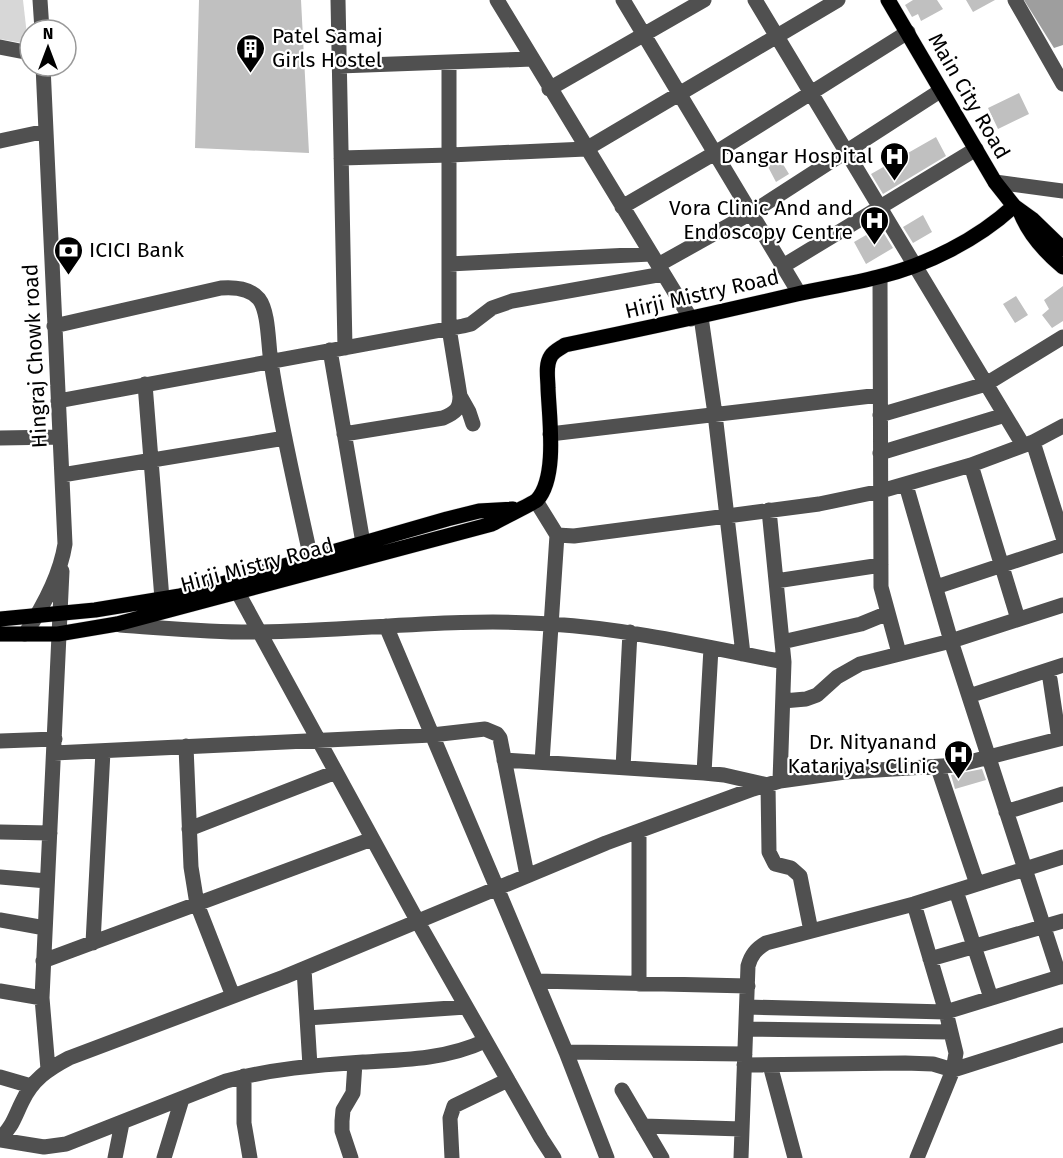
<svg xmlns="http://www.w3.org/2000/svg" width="1063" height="1158" viewBox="0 0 1063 1158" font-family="'Fira Sans',sans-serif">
<rect width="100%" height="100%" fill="#fff"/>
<!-- green -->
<path fill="#d7d7d7" d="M0 0H23L28 44 0 39Z"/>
<!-- water -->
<path fill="#9e9e9e" d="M1024 0H1063V45L1054 48Z"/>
<!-- building -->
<path fill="#c0c0c0" d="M199 0H301L309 153 195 148Z
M913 0H937L943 9 921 21 918 14 912 17 905 5Z
M966 0H995L973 12Z
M1019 93 1029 114 998 129 988 108Z
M936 137 946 156 883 194 871 174Z
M778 156 789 174 776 182 766 163Z
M923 215 932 232 913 243 903 227Z
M880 227 893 248 866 264 854 242Z
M1063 286V321L1052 328 1042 315 1049 309 1044 300Z
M1016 296 1028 315 1015 323 1003 304Z
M982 769 986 780 955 789 951 775Z"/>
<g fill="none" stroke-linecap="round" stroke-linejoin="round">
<defs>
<path id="major" d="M888 0 995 182 1014 206 1032 219 1063 249
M1021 214C1030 236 1045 252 1063 267
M0 619 95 610 180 596 447 519 479 511 513 509
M0 634H58L117 624 492 524C500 519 532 504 537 500 558 477 549 417 548 388 548 378 545 365 551 356 554 351 561 348 565 345 643 329 720 312 797 294 824 288 851 284 878 277 927 265 977 240 1014 206"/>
</defs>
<!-- major casing -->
<use href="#major" stroke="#dbdbdb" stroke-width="16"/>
<!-- minor -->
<path stroke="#505050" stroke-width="15" d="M40 0 42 30
M338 0 345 348
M497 0 691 319
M623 0 799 293
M755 0 1023 445
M1015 0 1063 84
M0 47 30 53
M339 66 532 59
M549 89 704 0
M0 141 46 131
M341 158 450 155 586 149 838 0
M995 182 1063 191
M622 207 715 153 908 32
M449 264 651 254
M658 265 751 213 940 91
M783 266 976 149
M880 277 881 587 899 653
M701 317 715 414 743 654
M54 326 221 288C234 287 250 288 259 299 269 312 268 345 271 362 281 428 297 494 311 559
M330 350 363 543
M145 384 162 599
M460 396 469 412 473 424
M58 401 463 326 471 324 492 308 512 301 663 274
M880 415 986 384 1063 337
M344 434 443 418C455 413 460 409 460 396L449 328V62
M550 434 880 395
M0 438 60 437
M1033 442 1063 537
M880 453 1005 415
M971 465 1018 619
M62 475 285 438
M906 485 951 641 1060 977
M536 501 557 535 574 536 819 504 881 491 971 465 1033 442 1063 426
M769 510 784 662 780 781
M776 581 881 565
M936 587 1063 545
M237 591 418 922 541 1138 554 1158
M120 625C166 628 213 633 260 632 357 631 454 617 551 624 630 629 707 647 784 662
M386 626 497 888 566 1052 607 1158
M25 634C43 607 60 576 65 544L43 66
M782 642 861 624 888 613
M1050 679 1059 739
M969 696 1063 665
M783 701 806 699 817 695 837 677 860 664 951 641 1063 605
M0 741 55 739
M186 746 191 867 197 904 233 996
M54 753 432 735 485 729 497 734 500 738 527 875
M504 760 704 773 724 775 768 785 769 852 775 864 791 868 800 876 811 931
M542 762 557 535
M623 768 630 632
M938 768 977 884
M704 773 711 648
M1006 812 1063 794
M189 829 336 772
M0 832 50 833
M0 877 47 881
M956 891 991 998
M914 904 946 1012 956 1053 953 1070 917 1158
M0 920 45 928
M93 943 103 751
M930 959 1063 921
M43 961 372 839
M304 969 310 1066
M536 981 748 986
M639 984V831
M0 991 42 998
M747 1007 946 1012 1063 976
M307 1018 466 1007
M746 1029 951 1032
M566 1052 745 1054
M744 1065 905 1063 933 1064 953 1070 1063 1035
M770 1065 795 1158
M48 1069 42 998 62 571
M244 1076V1123L250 1158
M0 1077 31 1086
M622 1090 662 1158
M643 1126 742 1129
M0 1138C12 1128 15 1116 22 1102 32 1080 48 1069 69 1058L284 977 606 843 753 789 780 781 845 772 958 765 1063 738
M0 1140 44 1147 66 1144 226 1081C271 1069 316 1065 363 1062 404 1060 447 1059 485 1041
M115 1158 122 1123
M164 1158 182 1099
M351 1158 342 1131V1121L343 1110 353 1093 355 1063
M452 1158 450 1118 454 1106 508 1080
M741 1158 748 966C751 955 756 949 766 943L914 904 1063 857"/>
<!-- major -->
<use href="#major" stroke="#000" stroke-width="15"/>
</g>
<!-- icons -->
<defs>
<symbol id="building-pin" viewBox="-11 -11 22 30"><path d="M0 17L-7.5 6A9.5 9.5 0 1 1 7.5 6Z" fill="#000" stroke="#fff"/><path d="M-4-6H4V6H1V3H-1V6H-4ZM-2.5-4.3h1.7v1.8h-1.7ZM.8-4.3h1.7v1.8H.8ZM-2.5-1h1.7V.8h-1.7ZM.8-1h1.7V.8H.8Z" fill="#fff"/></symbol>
<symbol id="hospital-pin" viewBox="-11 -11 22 30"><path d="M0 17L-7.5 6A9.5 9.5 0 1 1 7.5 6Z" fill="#000" stroke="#fff"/><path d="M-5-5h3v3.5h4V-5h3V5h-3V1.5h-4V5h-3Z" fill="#fff"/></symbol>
<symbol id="bank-pin" viewBox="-11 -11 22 30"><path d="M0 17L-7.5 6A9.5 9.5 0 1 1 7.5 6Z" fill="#000" stroke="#fff"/><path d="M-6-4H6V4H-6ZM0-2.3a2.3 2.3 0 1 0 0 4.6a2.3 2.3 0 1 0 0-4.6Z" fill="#fff"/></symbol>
</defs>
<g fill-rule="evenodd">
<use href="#building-pin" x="234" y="32" width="33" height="45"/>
<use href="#hospital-pin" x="878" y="140" width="33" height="45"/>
<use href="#hospital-pin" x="858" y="204" width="33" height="45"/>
<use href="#bank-pin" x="52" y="234" width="33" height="45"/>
<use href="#hospital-pin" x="942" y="738" width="33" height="45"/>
</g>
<g text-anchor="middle" stroke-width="4.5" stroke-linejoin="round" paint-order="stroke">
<!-- poi labels -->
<g font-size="21" fill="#000" stroke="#fff" text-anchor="end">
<text x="272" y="43" text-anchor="start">Patel Samaj<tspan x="272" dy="24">Girls Hostel</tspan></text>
<text x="873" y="163">Dangar Hospital</text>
<text x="853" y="215">Vora Clinic And and<tspan x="853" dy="24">Endoscopy Centre</tspan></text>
<text x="89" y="257" text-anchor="start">ICICI Bank</text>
<text x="937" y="749">Dr. Nityanand<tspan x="937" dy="24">Katariya's Clinic</tspan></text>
</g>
<!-- street labels -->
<g font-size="21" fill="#000" stroke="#fff">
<text transform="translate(969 96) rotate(60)" y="7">Main City Road</text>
<text transform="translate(702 294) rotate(-13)" y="7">Hirji Mistry Road</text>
<text transform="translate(35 356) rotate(-93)" y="7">Hingraj Chowk road</text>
<text transform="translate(257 565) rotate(-15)" y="7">Hirji Mistry Road</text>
</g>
</g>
<!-- north arrow -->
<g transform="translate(48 48)"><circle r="28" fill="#ffffff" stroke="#999999" stroke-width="1.5"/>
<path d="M0-4.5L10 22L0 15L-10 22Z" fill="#000000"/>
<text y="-9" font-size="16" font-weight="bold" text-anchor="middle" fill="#000000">N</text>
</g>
</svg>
